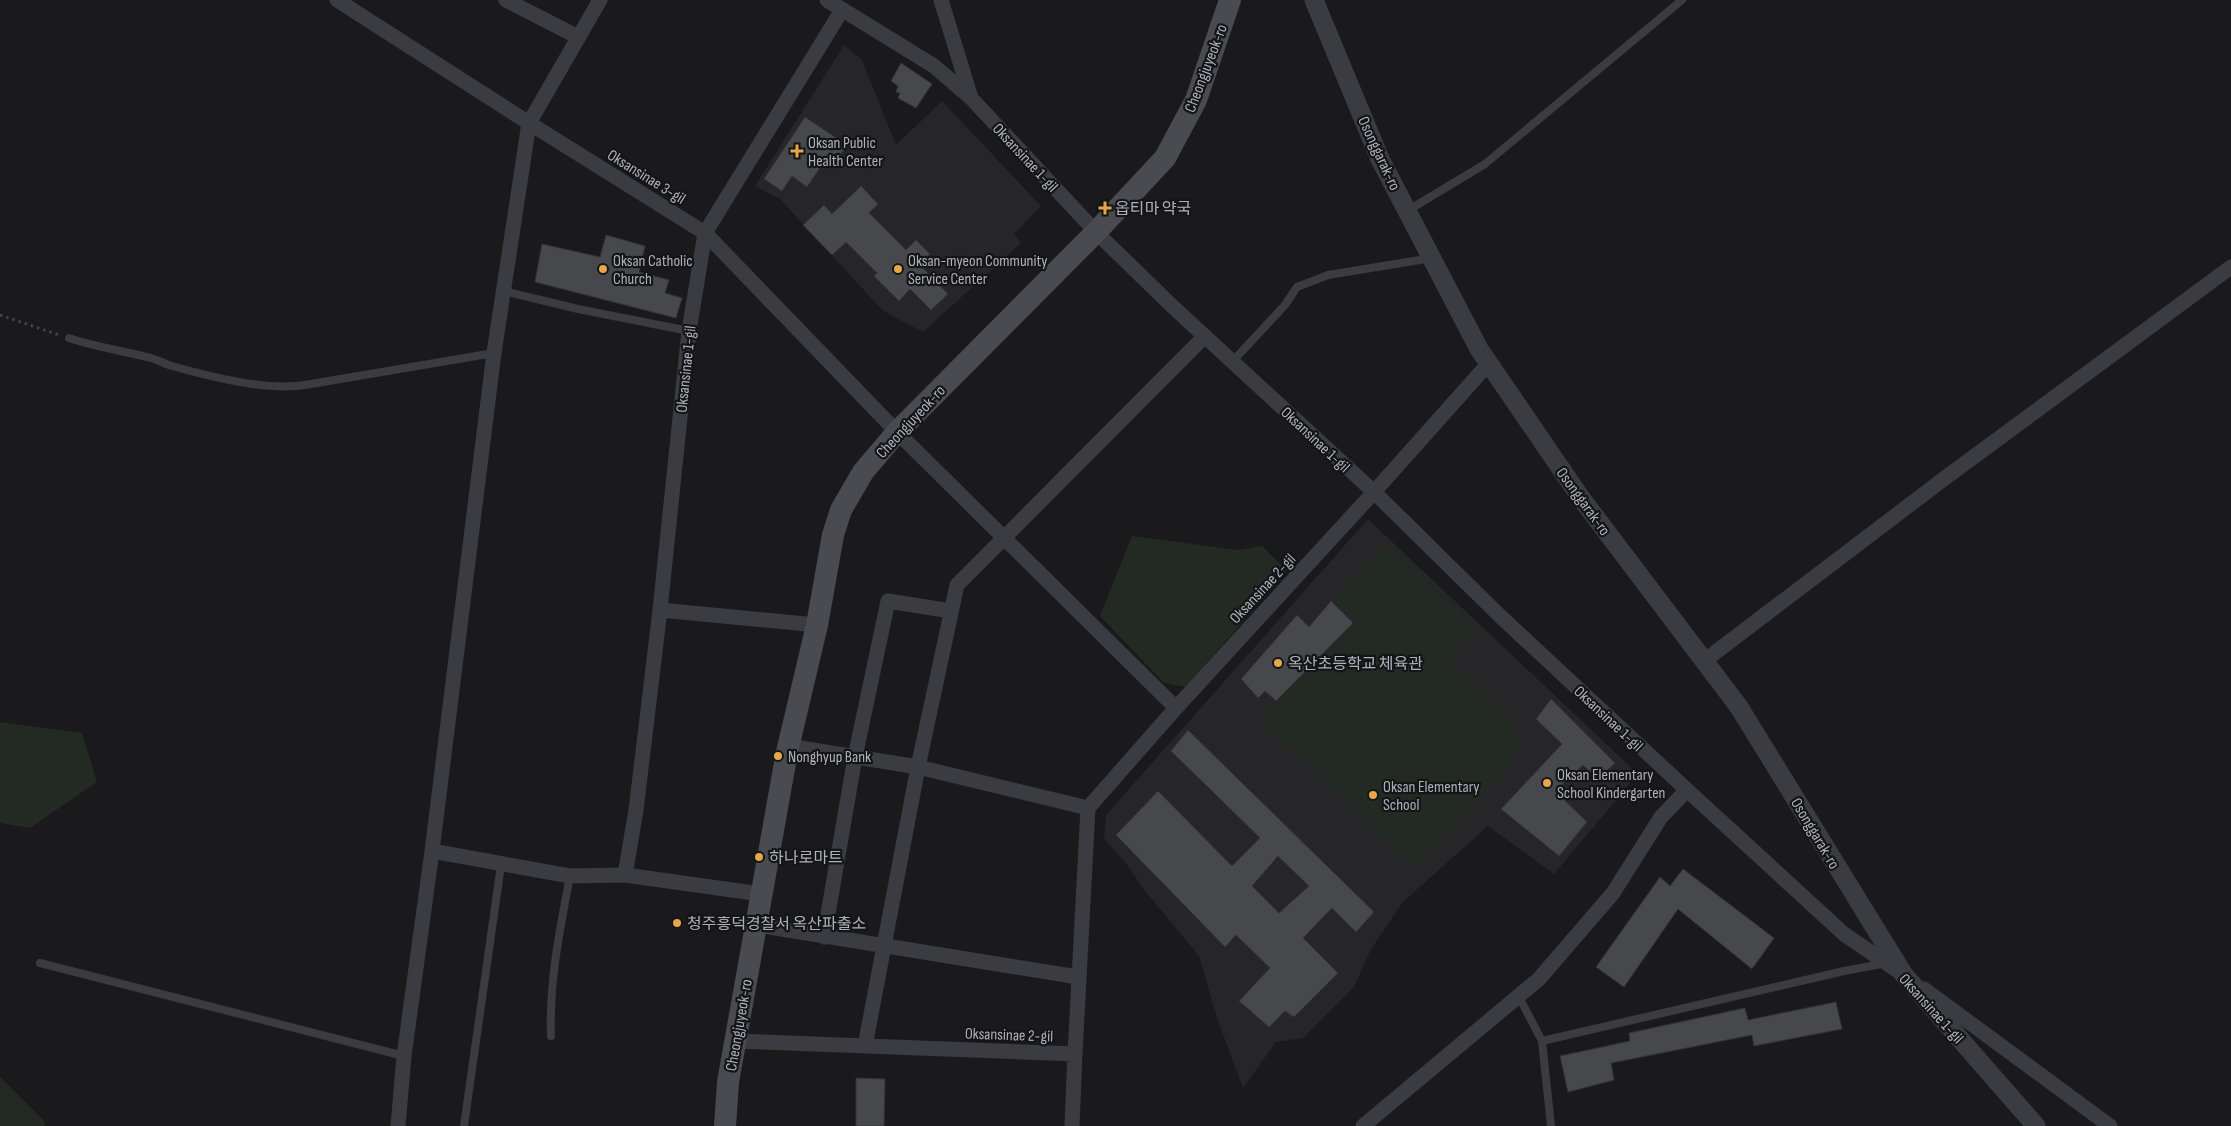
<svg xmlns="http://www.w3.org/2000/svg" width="2231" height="1126" viewBox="0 0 2231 1126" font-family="'Sofia Sans Condensed','Noto Sans KR',sans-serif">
<rect width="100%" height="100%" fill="#1a1a1c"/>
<!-- built -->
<path fill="#262629" d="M844 45 862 60 896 145 942 101 1041 206 1014 234 1021 243 923 332 883 311 780 199 755 186Z
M1368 519 1638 774 1554 874 1488 826 1403 902 1371 949 1354 987 1303 1038 1276 1042 1243 1088 1217 1018 1199 956 1145 891 1126 863 1104 839 1106 815Z"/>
<!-- green -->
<path fill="#222a23" d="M1132 536 1238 550 1262 546 1287 571 1186 687 1164 683 1100 616Z
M1390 544 1476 629 1448 661C1463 676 1513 715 1517 732 1521 747 1510 763 1502 774L1415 868 1260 719 1356 623 1333 599Z
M0 722 82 733 97 782 30 828 0 823Z
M0 1077 45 1122 44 1126H0Z"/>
<!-- building -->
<path fill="#47484c" stroke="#343438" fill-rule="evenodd" d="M901 63 932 84 916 108 898 98 900 93 896 92 898 86 891 81Z
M805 117 847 145 836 161 828 156 807 187 792 176 782 191 764 179Z
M861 186 878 204 869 213 906 250 916 240 930 254 919 264 948 294 931 310 910 289 899 301 874 276 877 273 846 242 832 255 803 225 824 205 832 214Z
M606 235 645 246 639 272 669 280 665 293 682 298 676 318 535 282 542 244 600 257Z
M1331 601 1353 623 1276 701 1265 691 1258 698 1241 679 1297 615 1309 627Z
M1551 699 1615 763 1598 779 1583 765 1555 791 1587 822 1559 856 1501 809 1562 744 1536 719Z
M1188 730 1374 912 1356 932 1332 908 1303 938 1338 973 1294 1017 1285 1011 1269 1027 1239 1001 1270 968 1236 935 1225 947 1116 835 1158 791 1232 866 1260 838 1171 751ZM1278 856 1309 886 1279 913 1252 886Z
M1683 869 1774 938 1752 969 1678 909 1624 987 1596 967 1660 877 1670 886Z
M1836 1002 1842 1029 1754 1046 1752 1035 1611 1063 1614 1080 1568 1092 1560 1056 1630 1041 1629 1033 1745 1008 1748 1020Z
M856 1078 885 1079 884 1126H856Z"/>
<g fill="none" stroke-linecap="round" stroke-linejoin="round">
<!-- path -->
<path stroke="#414348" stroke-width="3" stroke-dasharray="2.5 4" stroke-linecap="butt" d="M0 315 59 335"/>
<!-- service -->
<path stroke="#3b3c41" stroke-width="8" d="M1407 211 1485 164 1682 0
M503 291 578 309 689 331
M69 338C96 347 123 351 151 358 158 360 165 364 172 366 211 377 266 391 305 385L494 353
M1232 362 1285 305 1297 287 1328 275 1432 258
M40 963 404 1056
M1519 997 1542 1041 1551 1126
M551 1036C549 981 560 929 570 876
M1542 1041 1844 971 1887 963
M464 1126 501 865"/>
<!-- minor -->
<path stroke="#3b3c41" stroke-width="15" d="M337 0 529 123 705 233 897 432 1176 708
M506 0 578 37
M827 0 934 66 971 98
M941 0 971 98 1096 232 1172 306 1374 492 1499 615 1687 790 1844 934 1901 973
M817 625 660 610 689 331 705 233 842 10
M1704 661 1945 478 2231 267
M788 746 918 767 1088 808
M432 851 494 353 529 123 600 0
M625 875 636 810 660 610
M756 925 1078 977
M824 937 855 757 888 601 951 611
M1924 989 2110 1126
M735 1041 1075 1054 1088 808 1176 708 1374 492 1489 363
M865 1046 918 767 957 585 1205 336
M398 1126 404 1056 432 851 570 876 625 875 761 894
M1072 1126 1075 1054
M1363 1126 1539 979 1613 893 1661 817 1687 790"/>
<!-- tertiary -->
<path stroke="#3b3c41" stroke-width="19" d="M1314 0 1380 159 1479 349 1581 498 1739 707 1904 975 2036 1126"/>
<!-- secondary -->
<path stroke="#494b50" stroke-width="22" d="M725 1126 728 1082 787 752 817 625 833 535 841 510 863 472 897 432 1096 232 1165 158 1196 100 1230 0"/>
</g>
<!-- markers -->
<g fill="#e5a749" stroke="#151517" stroke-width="2">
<path d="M794.5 143.5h5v5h5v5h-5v5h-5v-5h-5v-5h5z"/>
<path d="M1102.5 200.5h5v5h5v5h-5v5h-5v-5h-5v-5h5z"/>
<circle cx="603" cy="269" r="5"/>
<circle cx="898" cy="269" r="5"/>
<circle cx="1278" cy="663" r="5"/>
<circle cx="778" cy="756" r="5"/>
<circle cx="1547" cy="783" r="5"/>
<circle cx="1373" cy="795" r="5"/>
<circle cx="759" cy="857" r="5"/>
<circle cx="677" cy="923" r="5"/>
</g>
<g text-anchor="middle" stroke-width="4.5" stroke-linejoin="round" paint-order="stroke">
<!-- street labels -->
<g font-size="16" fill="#adb2ba" stroke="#151517">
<text transform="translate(1205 68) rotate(-69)" y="6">Cheongjuyeok-ro</text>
<text transform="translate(1380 153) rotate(65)" y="6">Osonggarak-ro</text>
<text transform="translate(1026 157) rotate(47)" y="6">Oksansinae 1-gil</text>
<text transform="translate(647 176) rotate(32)" y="6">Oksansinae 3-gil</text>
<text transform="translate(685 369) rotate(-84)" y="6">Oksansinae 1-gil</text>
<text transform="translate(910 421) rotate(-47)" y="6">Cheongjuyeok-ro</text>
<text transform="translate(1316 439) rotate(43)" y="6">Oksansinae 1-gil</text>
<text transform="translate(1584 501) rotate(54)" y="6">Osonggarak-ro</text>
<text transform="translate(1262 588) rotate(-47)" y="6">Oksansinae 2-gil</text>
<text transform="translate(1609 718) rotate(43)" y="6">Oksansinae 1-gil</text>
<text transform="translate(1816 833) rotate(59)" y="6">Osonggarak-ro</text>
<text transform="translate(1932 1008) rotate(48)" y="6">Oksansinae 1-gil</text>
<text transform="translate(738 1025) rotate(-80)" y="6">Cheongjuyeok-ro</text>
<text transform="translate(1009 1034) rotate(2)" y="6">Oksansinae 2-gil</text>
</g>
<!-- poi labels -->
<g font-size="16" fill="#adb2ba" stroke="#151517" text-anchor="start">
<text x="808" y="148">Oksan Public<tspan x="808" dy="18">Health Center</tspan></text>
<text x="1115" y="214">옵티마 약국</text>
<text x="613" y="266">Oksan Catholic<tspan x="613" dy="18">Church</tspan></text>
<text x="908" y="266">Oksan-myeon Community<tspan x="908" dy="18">Service Center</tspan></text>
<text x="1288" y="669">옥산초등학교 체육관</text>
<text x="788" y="762">Nonghyup Bank</text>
<text x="1557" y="780">Oksan Elementary<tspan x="1557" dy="18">School Kindergarten</tspan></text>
<text x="1383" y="792">Oksan Elementary<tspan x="1383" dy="18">School</tspan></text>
<text x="769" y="863">하나로마트</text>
<text x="687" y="929">청주흥덕경찰서 옥산파출소</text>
</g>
</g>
</svg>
